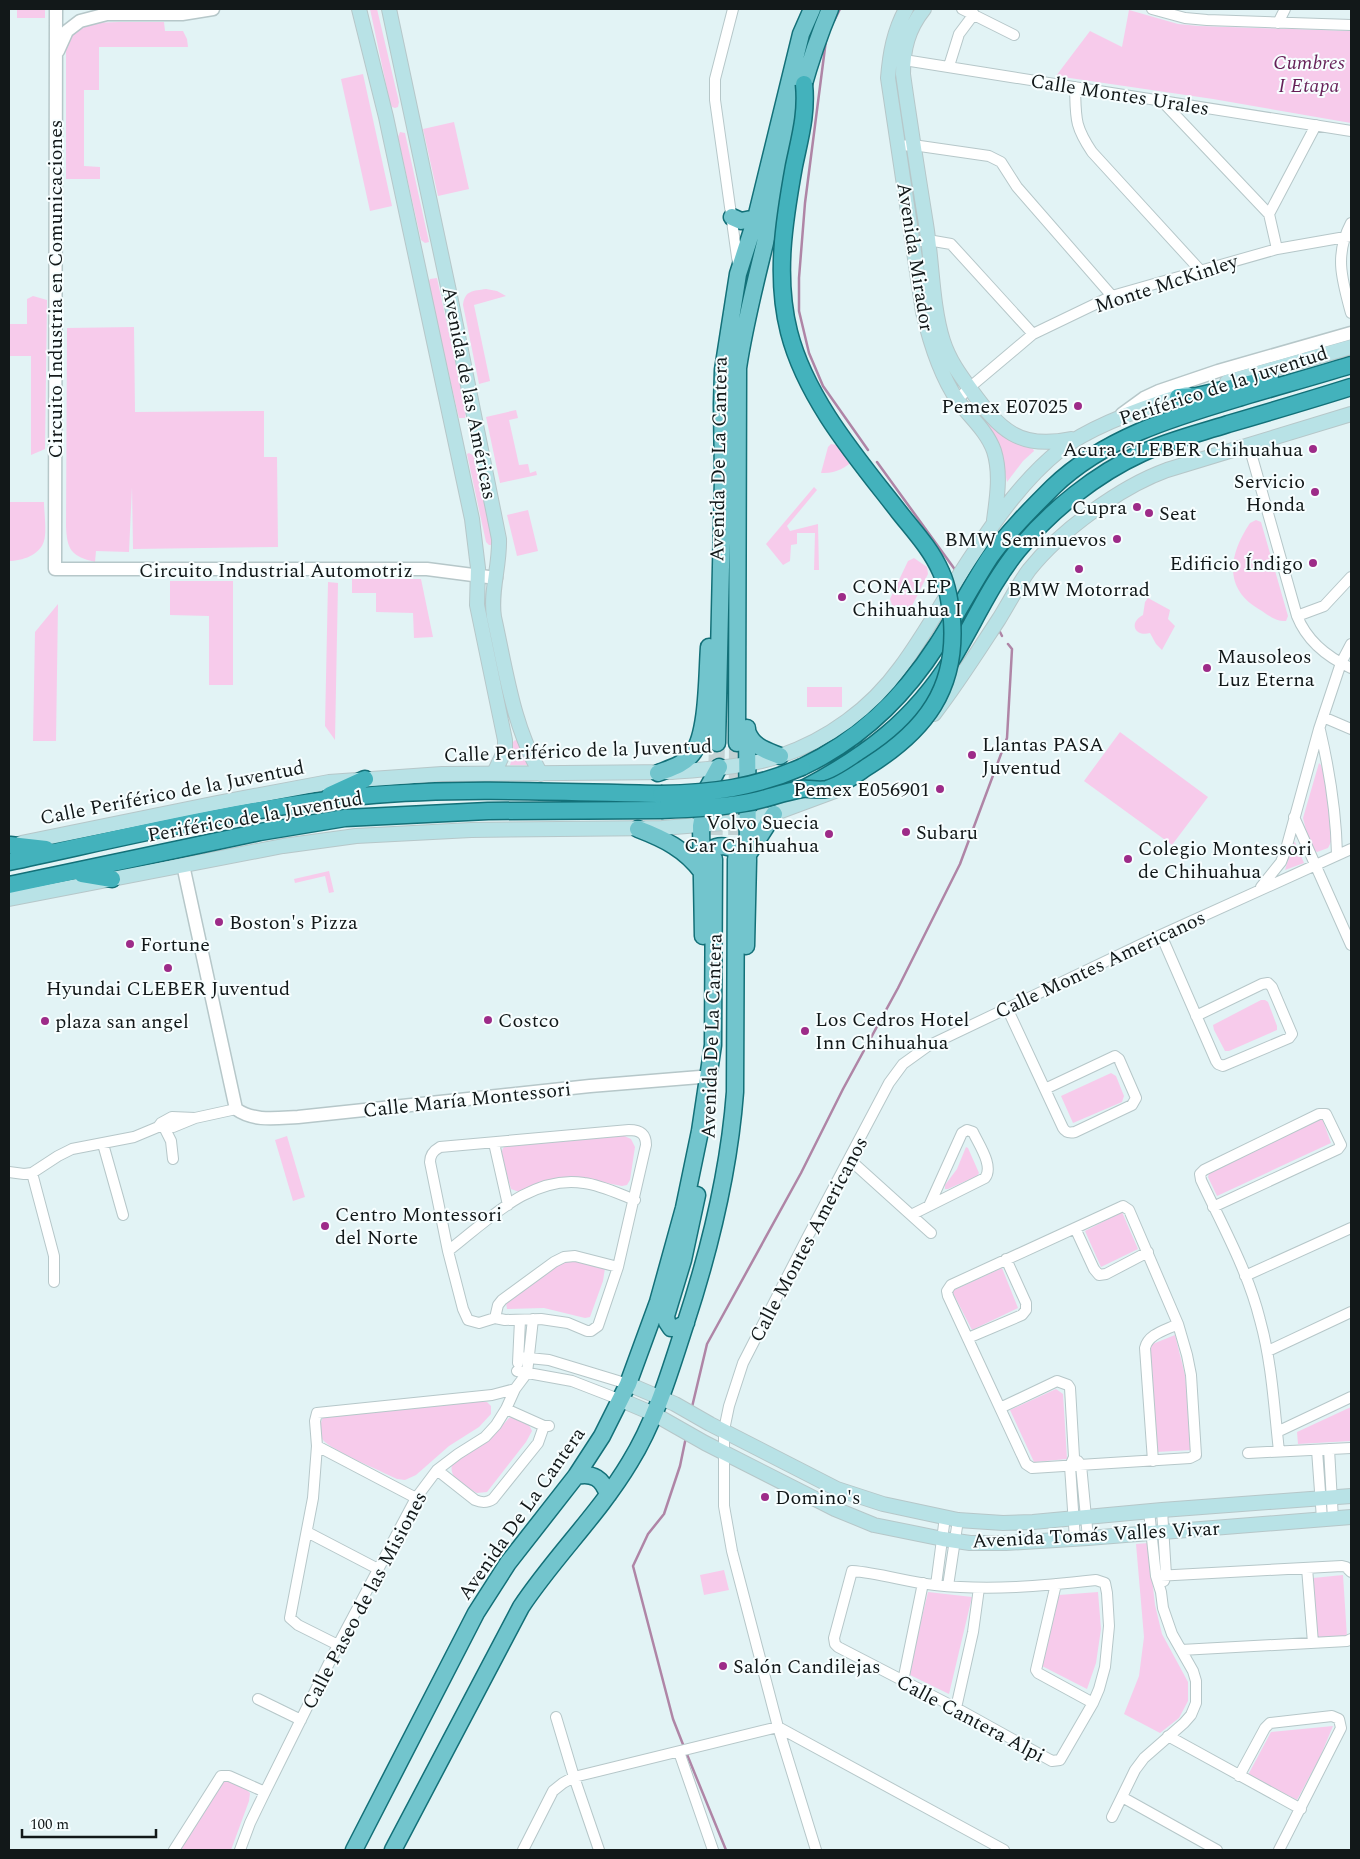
<svg xmlns="http://www.w3.org/2000/svg" width="1360" height="1859" viewBox="0 0 1360 1859" font-family="Spectral,serif">
<rect width="100%" height="100%" fill="#e2f3f5"/>
<!-- green -->
<path fill="#f7cbeb" d="M17 9H45V18H17Z
M370 9H377L399 102 398 107 395 108 392 107 390 103Z
M1129 10 1178 24 1199 26 1351 31V123L1213 99 1056 76 1090 31 1122 47Z
M119 22H164L165 31H183L187 39 188 47H99V90H84V166L100 167V179H66V48L73 31 90 23Z
M363 74 392 206 370 211 341 79Z
M454 122 469 189 438 196 423 129Z
M400 132 405 133 429 242 425 243 421 240 398 137Z
M437 278 466 412 465 418H459L458 414 428 283 430 279Z
M486 289 497 291 506 296 474 305 490 381 479 384 463 305C465 290 473 291 486 289Z
M33 296 47 300 45 449 31 455V356H9V324H27V299Z
M134 327 135 412 264 411V457H277L278 547 133 549 132 487 129 552 96 551 95 562C71 556 67 550 66 526L67 328Z
M971 404H974C989 426 1006 443 1033 449L1034 451 1023 461 1007 482 1003 463 970 407Z
M516 410 518 418 509 420 519 465 528 464 530 473 536 471 537 475 500 483 486 417Z
M831 444 852 448 856 459C844 468 836 474 821 473L828 447Z
M469 453 476 457 493 545H489L486 542 467 454Z
M814 487 817 490 787 526 790 531 818 524 819 570H814L815 533H797V544L791 545 790 561 783 565 766 544Z
M10 502H44C44 512 47 531 44 541 40 555 22 561 9 561Z
M528 510 538 551 517 556 507 515Z
M1256 520 1261 522 1288 616 1286 621C1277 622 1269 616 1262 611 1223 590 1228 556 1250 523Z
M914 558 927 567 928 574 910 610 905 611 892 605 890 599 908 561Z
M352 579H421L433 637 414 638 413 613 376 612V593H352Z
M170 581H233V685H209V616L170 615Z
M328 582 338 583 335 740 325 726Z
M1148 598 1170 610 1168 619 1175 626 1162 650 1156 644 1150 633C1135 637 1128 623 1143 615L1145 602Z
M58 604 56 741H33L35 632Z
M807 687H842V707H807Z
M1120 732 1208 797 1172 845 1084 781Z
M515 740 518 741 528 765H510C513 757 511 750 513 742Z
M1319 763 1321 765C1327 784 1340 830 1328 848L1317 852 1315 851 1307 834 1303 818Z
M1295 842 1304 863 1285 870 1293 843Z
M329 871 334 892 329 893 325 876 295 883 294 879Z
M1261 1000H1265L1268 1002 1277 1026V1030L1229 1051H1225L1214 1030 1213 1025Z
M1111 1073 1116 1076 1124 1096 1122 1102 1073 1123 1061 1096Z
M1322 1118 1331 1143 1217 1196 1208 1177 1210 1171Z
M622 1135 631 1139 635 1147 630 1180 627 1185 622 1186C577 1177 562 1173 519 1192L511 1189 501 1154 503 1148 508 1145Z
M287 1136 305 1197 293 1201 275 1140Z
M966 1147 968 1148 979 1173 977 1176 948 1189H945V1185L957 1169Z
M1122 1212 1138 1249 1101 1267 1085 1231Z
M571 1257 605 1268 603 1281 590 1317 585 1318 544 1308 507 1309 506 1303 557 1263Z
M1002 1268 1018 1308 972 1330 952 1291Z
M1175 1335 1185 1375 1192 1450 1156 1452 1150 1345Z
M1056 1389 1063 1394 1067 1459 1034 1462 1010 1410Z
M471 1402H487L491 1406V1414L479 1427 449 1446 416 1475 405 1480 397 1479C383 1472 331 1450 323 1440 319 1434 320 1423 323 1417Z
M1351 1407V1441L1298 1444 1297 1432Z
M512 1417C521 1419 529 1422 532 1431L526 1442 487 1492 477 1493C466 1486 446 1478 453 1462L494 1435 509 1418Z
M1148 1543 1155 1605 1162 1634 1188 1682V1701L1179 1718 1160 1733 1124 1714 1139 1676 1144 1637 1136 1544Z
M724 1570 729 1590 704 1595 700 1575Z
M1343 1575 1347 1637 1318 1639 1313 1578Z
M928 1592 972 1597 949 1694 908 1674Z
M1098 1592 1101 1629 1096 1663 1087 1689 1042 1666 1059 1595Z
M1333 1726 1320 1757 1297 1800 1248 1775 1271 1732Z
M226 1779 246 1789 250 1793 249 1801 231 1850H180L218 1783Z"/>
<g fill="none" stroke-linecap="round" stroke-linejoin="round">
<!-- stream -->
<path stroke="#af85a6" stroke-width="2.5" d="M834 21 840 9
M826 40 805 203 799 278V311L809 353 823 386 868 450
M877 462 956 571
M1000 632 1002 636
M692 1407 707 1344 801 1173 843 1089 898 988 960 864 1007 738 1012 649 1008 644
M684 1747 673 1719 633 1566 648 1534 664 1514 680 1466 686 1437
M686 1752 726 1850"/>
<!-- primary-tunnel -->
<path stroke="#c3d2d4" stroke-width="16" stroke-dasharray="16 8" stroke-linecap="butt" d="M714 859 717 743
M736 859 737 743"/>
<defs>
<path id="minor" d="M733 9 715 79V100L738 264
M962 9 1014 35
M1152 9 1185 18 1207 20 1351 25
M1278 23 1285 9
M898 59 1351 131
M949 66 959 34 974 14
M1075 87C1076 118 1074 125 1092 152L1200 270
M1161 100 1269 214 1277 249
M898 146 913 145 989 156 1001 162 1017 187 1112 296
M1269 214 1316 125
M1351 223C1334 255 1342 280 1351 313
M913 242 928 240 951 244 1033 334
M957 400 969 388 1033 334 1112 296 1277 249 1351 236
M1249 446 1297 616C1307 641 1327 657 1351 668
M1297 616 1324 606 1351 577
M1323 717 1351 729
M1320 730C1330 773 1336 810 1337 854
M1294 817 1351 945
M1261 887 1281 862 1286 849 1319 729 1341 663 1351 644
M1161 935 1216 1061 1218 1064 1223 1066 1289 1038 1292 1034 1272 987 1268 983 1262 984 1196 1016
M1007 1008 1063 1128C1066 1133 1070 1133 1075 1132L1132 1105 1136 1098 1119 1059 1115 1056 1045 1089
M172 1117 195 1118 173 1127H158L161 1123Z
M195 1118 236 1109
M162 1123 171 1141 173 1159
M629 1130C640 1130 646 1134 646 1145L618 1267 598 1326 591 1331H587L568 1323 541 1319 505 1320 495 1318 479 1323 468 1320 463 1309 448 1251 430 1162C430 1155 433 1151 440 1147Z
M494 1143 508 1205
M103 1144 123 1215
M849 1159 931 1233
M9 1172 24 1174 32 1173 58 1156 72 1149 134 1137 158 1127
M32 1173 54 1256V1282
M1123 1206 1129 1210 1178 1324 1187 1355 1191 1375 1196 1455 1190 1458 1032 1468 1026 1464 948 1296 947 1291 951 1285Z
M1213 1207 1338 1149 1341 1145 1340 1143 1326 1114H1319L1204 1170 1200 1174 1201 1180C1222 1225 1248 1271 1260 1320 1272 1363 1274 1407 1279 1451
M911 1215 985 1178C994 1166 979 1145 973 1132L967 1130 962 1133 929 1206
M1075 1228 1094 1269 1099 1275 1106 1274 1148 1252
M448 1251C486 1222 531 1174 584 1183 601 1185 619 1194 635 1200
M1245 1276 1351 1228
M495 1318 498 1305 502 1300 554 1262 564 1257 575 1256 618 1267
M968 1338 1022 1315 1026 1310V1303L1006 1259
M1268 1351 1351 1312
M519 1357 549 1360 628 1384
M518 1363 520 1320
M517 1371 572 1381 621 1400
M1000 1408 1057 1381 1068 1385 1070 1388 1074 1457 1070 1466 1075 1539
M506 1409 544 1426H549
M1277 1432 1351 1397
M317 1446 416 1498
M1329 1449 1333 1519
M1317 1450 1322 1519
M1248 1453 1351 1448
M1078 1461 1081 1465 1088 1538
M1153 1461 1145 1348C1148 1334 1166 1330 1178 1324
M437 1470 475 1500C482 1503 487 1503 493 1499L538 1443 544 1426
M1162 1510 1166 1575 1164 1581
M307 1532 378 1569
M1307 1568 1313 1643
M852 1571C880 1573 907 1582 935 1585 989 1591 1043 1586 1096 1580L1105 1583 1107 1593 1109 1626 1105 1667 1099 1689 1093 1703 1060 1760 1052 1761 956 1708 838 1647 835 1644 834 1638Z
M1156 1576 1342 1566 1346 1567 1351 1572
M1056 1584 1036 1670 1038 1673 1093 1703
M936 1585 945 1517
M948 1586 958 1520
M338 1645 298 1625 290 1618 313 1498 317 1446 315 1421 317 1413 492 1395 515 1389
M1181 1650 1347 1641 1351 1639
M903 1681 923 1583
M258 1699 301 1720
M956 1708 973 1632 979 1588
M556 1717 574 1777 599 1850
M1168 1736 1301 1809
M679 1752 713 1850
M1239 1776 1265 1728 1270 1723 1332 1716 1339 1719 1341 1728 1279 1850
M1122 1797 1217 1850
M1112 1817 1135 1770 1144 1758 1184 1723 1191 1715 1196 1703V1681L1193 1671 1172 1634 1163 1608 1161 1592 1156 1576 1149 1511
M174 1850 221 1776H229L265 1792
M240 1850 250 1823 265 1792 338 1645 416 1498 437 1470 458 1454 485 1437 496 1425 506 1409 515 1389 527 1373 533 1319
M523 1850 553 1791 563 1783 574 1777 778 1727 1004 1850
M816 1850 778 1727 732 1551 724 1506V1430L729 1406 743 1363 807 1238 889 1083 903 1064 928 1046 1161 935 1351 849"/>
<path id="tertiary" d="M56 9 55 569H427L496 578
M58 51 67 31 80 21 107 14H182L213 9
M1122 414 1144 398 1159 391 1218 371 1351 333
M183 865 236 1109C254 1122 277 1118 298 1117L590 1086 700 1077"/>
<path id="secondary" d="M359 9 386 117 472 519 478 568 477 605 505 740V750L494 773
M389 9 450 296 499 539C500 566 490 591 494 617 506 671 513 727 541 774
M906 9C894 31 890 53 888 78L923 312C930 342 940 375 958 401 970 417 987 431 994 451 1001 473 997 498 994 520
M924 9C908 29 903 49 903 74 910 124 918 174 926 224 932 260 932 307 943 341 949 360 960 375 971 390 1000 430 1019 450 1071 439
M1227 382 1351 347
M934 714C958 683 978 651 999 619 1009 603 1018 585 1029 570 1060 531 1120 487 1167 470L1351 414
M21 843 217 803 329 782 442 774 672 772C708 769 746 767 780 756 828 740 871 708 900 668 927 632 948 591 973 554 998 516 1024 479 1060 450 1092 425 1148 406 1187 394
M9 899 283 846 356 836 471 830 662 828 748 821 781 811 835 791
M628 1384 675 1404 710 1424 837 1489 883 1504 958 1520 1003 1523 1033 1522 1162 1510 1351 1496
M621 1400 654 1414 705 1443 835 1509 874 1525 943 1539 970 1543H1006L1088 1538 1351 1517"/>
<path id="primary" d="M732 217 741 221 756 218
M747 731C753 747 765 750 780 756
M717 743 723 478 722 404 723 370 738 274 756 218 801 34 812 9
M737 743 738 368C746 314 761 262 773 209 789 142 803 72 830 9
M658 773C671 768 683 765 692 754 708 735 707 673 709 647
M638 829C664 839 685 849 702 872
M749 853 774 814
M702 861C714 838 734 845 748 861
M703 936 701 826 708 787 719 767
M746 946 748 861 747 728
M686 1323 677 1328H671L667 1322 666 1316 683 1260 697 1195
M576 1476C593 1472 603 1479 608 1495
M354 1850 476 1613 508 1563 576 1476 602 1436 628 1384 658 1302 684 1208 700 1131 713 1045 714 859
M393 1850 521 1607C554 1557 599 1514 630 1462 656 1420 670 1371 685 1325 710 1249 729 1172 735 1092L736 859"/>
<path id="trunk" d="M1178 397 1197 396 1270 379
M802 767C859 740 903 698 937 645 956 616 971 586 990 557 1008 532 1031 509 1053 487 1105 437 1175 417 1242 397 1279 386 1315 376 1351 365
M803 789C866 756 913 721 952 659 974 623 991 583 1018 550 1051 510 1096 474 1142 453 1170 440 1200 433 1228 424 1269 412 1310 400 1351 387
M330 795 365 779
M10 845 46 849
M9 862C126 837 242 808 362 796 461 787 561 792 661 794
M82 874 112 879
M9 885 260 832 345 818 488 811 661 810"/>
</defs>
<!-- minor casing -->
<use href="#minor" stroke="#b6c7c9" stroke-width="12"/>
<!-- tertiary casing -->
<use href="#tertiary" stroke="#b6c7c9" stroke-width="15"/>
<!-- secondary casing -->
<use href="#secondary" stroke="#b6c7c9" stroke-width="16"/>
<!-- primary casing -->
<use href="#primary" stroke="#137078" stroke-width="19"/>
<!-- trunk casing -->
<use href="#trunk" stroke="#137078" stroke-width="19"/>
<!-- minor -->
<use href="#minor" stroke="#fff" stroke-width="10"/>
<!-- tertiary -->
<use href="#tertiary" stroke="#fff" stroke-width="12"/>
<!-- secondary -->
<use href="#secondary" stroke="#b8e2e6" stroke-width="14"/>
<!-- primary -->
<use href="#primary" stroke="#72c5cd" stroke-width="16"/>
<!-- trunk -->
<use href="#trunk" stroke="#43b2bc" stroke-width="16"/>
<defs>
<path id="trunk-bridge" d="M661 794C712 793 754 788 802 767
M661 810C689 809 717 808 745 803 764 800 783 792 802 789 810 788 818 791 827 789 842 785 856 774 870 765 925 730 957 689 952 620 950 604 948 587 941 572 931 549 914 531 899 512 857 458 806 399 789 332 775 277 784 221 794 166 800 137 807 114 804 84"/>
</defs>
<!-- trunk-bridge casing -->
<use href="#trunk-bridge" stroke="#137078" stroke-width="19" stroke-linecap="butt"/>
<!-- trunk-bridge -->
<use href="#trunk-bridge" stroke="#43b2bc" stroke-width="16"/>
</g>
<!-- markers -->
<g fill="#9d2b88" stroke="#f7feff" stroke-width="2">
<circle cx="1078" cy="406" r="5"/>
<circle cx="1313" cy="449" r="5"/>
<circle cx="1315" cy="492" r="5"/>
<circle cx="1137" cy="507" r="5"/>
<circle cx="1149" cy="513" r="5"/>
<circle cx="1117" cy="539" r="5"/>
<circle cx="1313" cy="563" r="5"/>
<circle cx="1079" cy="569" r="5"/>
<circle cx="842" cy="597" r="5"/>
<circle cx="1207" cy="668" r="5"/>
<circle cx="972" cy="755" r="5"/>
<circle cx="940" cy="789" r="5"/>
<circle cx="906" cy="832" r="5"/>
<circle cx="829" cy="834" r="5"/>
<circle cx="1128" cy="859" r="5"/>
<circle cx="219" cy="922" r="5"/>
<circle cx="130" cy="944" r="5"/>
<circle cx="168" cy="968" r="5"/>
<circle cx="488" cy="1020" r="5"/>
<circle cx="45" cy="1021" r="5"/>
<circle cx="805" cy="1031" r="5"/>
<circle cx="325" cy="1226" r="5"/>
<circle cx="765" cy="1497" r="5"/>
<circle cx="723" cy="1666" r="5"/>
</g>
<g text-anchor="middle" stroke-width="4" stroke-linejoin="round" paint-order="stroke">
<!-- park labels -->
<g font-size="20" font-style="italic" fill="#651f57" stroke="#f7feff">
<text x="1309" y="69">Cumbres<tspan x="1309" dy="23">I Etapa</tspan></text>
</g>
<!-- street labels -->
<g font-size="20" fill="#121819" stroke="#f7feff">
<text transform="translate(1120 94) rotate(9)" y="7">Calle Montes Urales</text>
<text transform="translate(916 257) rotate(81)" y="7">Avenida Mirador</text>
<text transform="translate(1166 283) rotate(-18)" y="7">Monte McKinley</text>
<text transform="translate(55 289) rotate(-90)" y="7">Circuito Industria en Comunicaciones</text>
<text transform="translate(1223 385) rotate(-18)" y="7">Periférico de la Juventud</text>
<text transform="translate(470 393) rotate(79)" y="7">Avenida de las Américas</text>
<text transform="translate(718 459) rotate(-89)" y="7">Avenida De La Cantera</text>
<text x="276" y="577">Circuito Industrial Automotriz</text>
<text transform="translate(578 750) rotate(-2)" y="7">Calle Periférico de la Juventud</text>
<text transform="translate(172 792) rotate(-11)" y="7">Calle Periférico de la Juventud</text>
<text transform="translate(255 816) rotate(-10)" y="7">Periférico de la Juventud</text>
<text transform="translate(1100 964) rotate(-25)" y="7">Calle Montes Americanos</text>
<text transform="translate(711 1036) rotate(-88)" y="7">Avenida De La Cantera</text>
<text transform="translate(467 1099) rotate(-6)" y="7">Calle María Montessori</text>
<text transform="translate(808 1239) rotate(-62)" y="7">Calle Montes Americanos</text>
<text transform="translate(521 1513) rotate(-55)" y="7">Avenida De La Cantera</text>
<text transform="translate(1096 1534) rotate(-3)" y="7">Avenida Tomás Valles Vivar</text>
<text transform="translate(364 1600) rotate(-62)" y="7">Calle Paseo de las Misiones</text>
<text transform="translate(971 1718) rotate(28)" y="7">Calle Cantera Alpi</text>
</g>
<!-- poi labels -->
<g font-size="20" fill="#121819" stroke="#f7feff" text-anchor="start">
<text x="1068" y="413" text-anchor="end">Pemex E07025</text>
<text x="1303" y="456" text-anchor="end">Acura CLEBER Chihuahua</text>
<text x="1305" y="488" text-anchor="end">Servicio<tspan x="1305" dy="23">Honda</tspan></text>
<text x="1127" y="514" text-anchor="end">Cupra</text>
<text x="1159" y="520">Seat</text>
<text x="1107" y="546" text-anchor="end">BMW Seminuevos</text>
<text x="1303" y="570" text-anchor="end">Edificio Índigo</text>
<text x="852" y="593">CONALEP<tspan x="852" dy="23">Chihuahua I</tspan></text>
<text x="1079" y="596" text-anchor="middle">BMW Motorrad</text>
<text x="1217" y="663">Mausoleos<tspan x="1217" dy="23">Luz Eterna</tspan></text>
<text x="982" y="751">Llantas PASA<tspan x="982" dy="23">Juventud</tspan></text>
<text x="930" y="796" text-anchor="end">Pemex E056901</text>
<text x="819" y="829" text-anchor="end">Volvo Suecia<tspan x="819" dy="23">Car Chihuahua</tspan></text>
<text x="916" y="839">Subaru</text>
<text x="1138" y="855">Colegio Montessori<tspan x="1138" dy="23">de Chihuahua</tspan></text>
<text x="229" y="929">Boston's Pizza</text>
<text x="140" y="951">Fortune</text>
<text x="168" y="995" text-anchor="middle">Hyundai CLEBER Juventud</text>
<text x="815" y="1026">Los Cedros Hotel<tspan x="815" dy="23">Inn Chihuahua</tspan></text>
<text x="498" y="1027">Costco</text>
<text x="55" y="1028">plaza san angel</text>
<text x="335" y="1221">Centro Montessori<tspan x="335" dy="23">del Norte</tspan></text>
<text x="775" y="1504">Domino's</text>
<text x="733" y="1673">Salón Candilejas</text>
</g>
</g>
<!-- border -->
<rect width="1360" height="1859" fill="none" stroke="#121819" stroke-width="20"/>
<!-- scale -->
<path d="M22 1829v8h134v-8" fill="none" stroke="#121819" stroke-width="2.5"/>
<text x="30" y="1829" font-size="15" fill="#121819" stroke="#f7feff" stroke-width="4" paint-order="stroke">100 m</text>
</svg>
